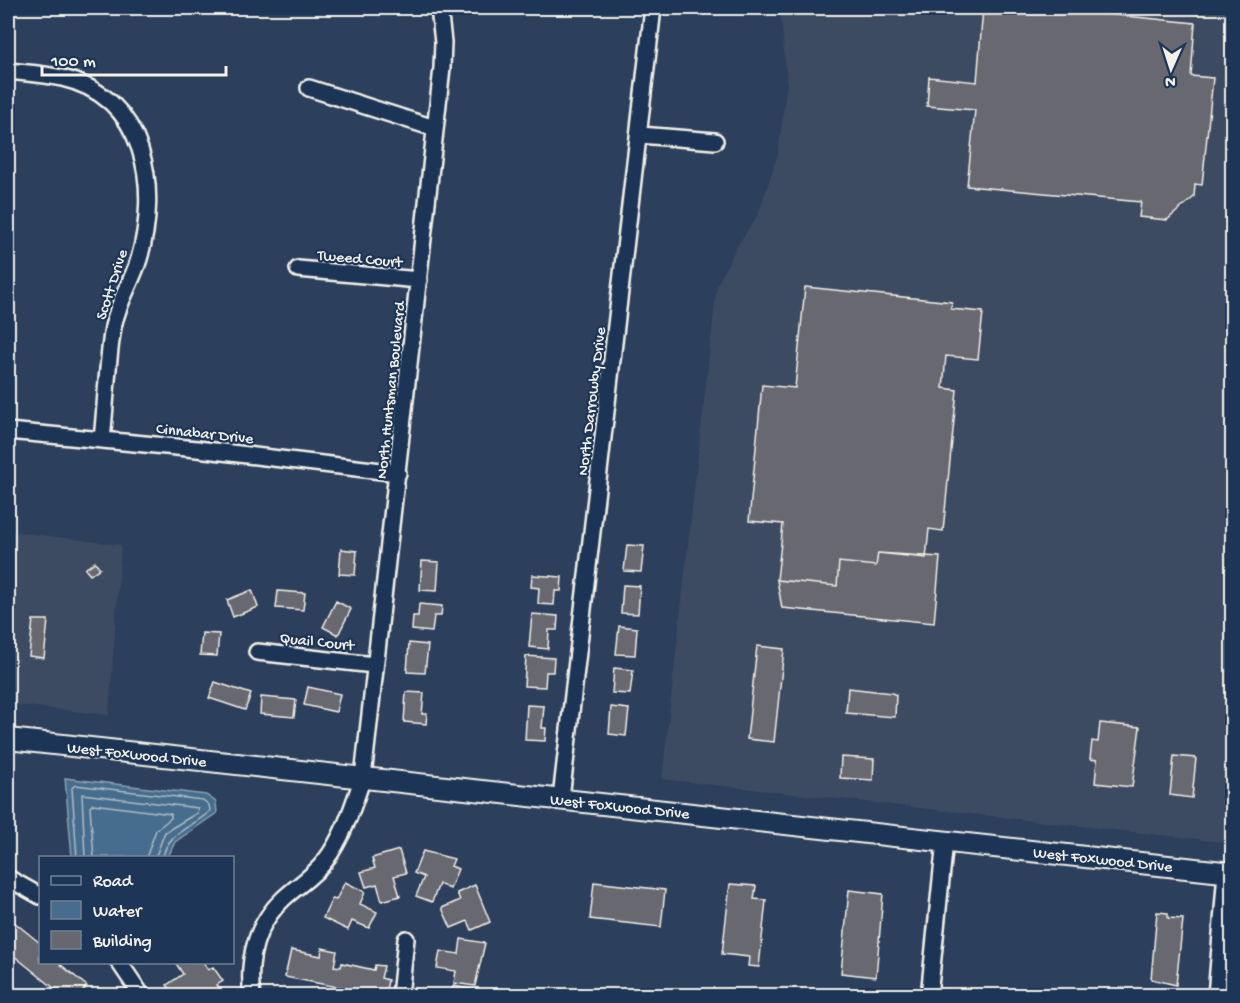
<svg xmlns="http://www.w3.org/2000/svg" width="1240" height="1003" viewBox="0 0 1240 1003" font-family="'Gochi Hand',sans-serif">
<rect width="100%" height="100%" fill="#2c3f5c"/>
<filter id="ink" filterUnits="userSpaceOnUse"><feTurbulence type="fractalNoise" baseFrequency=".0167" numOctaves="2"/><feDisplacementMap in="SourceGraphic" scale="12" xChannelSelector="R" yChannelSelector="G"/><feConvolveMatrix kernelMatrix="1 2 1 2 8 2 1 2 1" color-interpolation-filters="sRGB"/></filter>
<g filter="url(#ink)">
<!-- built -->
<path fill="#3e4b62" d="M780 8H1232V843L662 779 717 285 737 246 758 215 778 154 787 82Z
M8 531 121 545 109 715 8 704Z
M1232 906V995H1224Z"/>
<!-- water -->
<path fill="#466d8e" stroke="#8ca2b2" stroke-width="1.5" d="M65 778 206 795 216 802 217 813 175 842 168 857H72Z"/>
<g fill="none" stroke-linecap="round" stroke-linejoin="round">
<!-- shore -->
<path stroke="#aebcc4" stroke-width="1.5" d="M77 858 72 788 75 785 203 800 209 805 210 811C194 827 166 832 163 858
M85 858 82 794 198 808 197 813 165 832 155 858
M94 858 90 807 93 804 171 814V818L156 830 146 858"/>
</g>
<!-- building -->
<path fill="#676771" stroke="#f4f1e8" stroke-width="1.5" d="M983 8H1046L1195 23 1191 76 1213 78 1202 185 1195 184 1194 197 1167 220 1139 217 1141 202 967 186 975 110 927 106 929 77 977 82Z
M805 287 952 302 951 309 983 312 978 359 946 356 943 388 957 390 943 531 929 529 926 558 878 553 876 566 839 562 837 586 777 580 783 524 749 521 762 385 795 388Z
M627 545 644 546 641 572 624 571Z
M341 549 357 551 355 575 339 574Z
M878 553 940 557 934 623 782 608 777 580 837 586 839 562 876 566Z
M422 561 439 562 437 591 420 590Z
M95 562 100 568 90 575 85 569Z
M532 575 562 577 561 591H555L554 605 538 604 539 588 531 587Z
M623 585 640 586 638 614 621 613Z
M252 590 258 607 233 617 227 600Z
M278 591 305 593 303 610 276 608Z
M336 601 351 609 338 635 323 627Z
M419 604 442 606 441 616H434L432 632 412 630 413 616H418Z
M532 614 558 616 557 630H549L548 649 529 647Z
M33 620H48L44 658 29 656Z
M619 626 637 628 635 655 616 654Z
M202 633 219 634 217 656 200 655Z
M409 643 428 645 425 673 407 672Z
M757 646 784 649 774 742 747 739Z
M526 656 554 658 553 672H546L545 687 524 686Z
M614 668 633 670 630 694 612 693Z
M215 682 251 694 245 710 209 698Z
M308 687 340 694 336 712 304 705Z
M848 688 892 693 896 695 895 717 846 713Z
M406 692 424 693 422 714H427L426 724 404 722Z
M261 697 296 700 294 717 260 714Z
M527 705 544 706 542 728H546L545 741 525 740Z
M611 707 629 709 626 736 609 734Z
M1100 723 1140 727 1132 787 1095 783 1097 760 1090 759 1092 741 1098 742Z
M1174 756 1196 758 1192 798 1170 795Z
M841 757 874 759 873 780 840 778Z
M399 850 406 873 394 876 400 896 382 901 377 884 366 887 361 872 375 868 372 858Z
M423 851 454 859 451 866 458 869 450 889 439 884 432 902 416 896 424 877 414 873Z
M345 882 365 892 360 904 377 912 369 928 352 921 348 930 323 918 332 899 336 900Z
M594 882 665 890 661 927 590 919Z
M730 884 756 886 754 899 766 900 759 967 748 966 749 957 722 954Z
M475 885 490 922 472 930 468 921 451 928 442 908 460 900 457 893Z
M849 890 883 894 876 977 841 973Z
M1157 912 1168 913V918L1183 919 1176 985 1151 979Z
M14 922 40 943V962H61L60 964 87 986 79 996H64L8 951V931Z
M461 939 485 943 475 986 454 983 456 971 437 968 440 951 459 954Z
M322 948 337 951 334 966 341 967 342 963 374 970 375 965 384 966 381 978 388 980 385 996 285 977 291 950 321 956Z
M175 962H203L208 970 213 967 223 981 217 985 224 996H195L191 990 183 996H174L167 985 183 974Z
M453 986 476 990 475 996H451Z
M9 991 31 995 30 996H8Z"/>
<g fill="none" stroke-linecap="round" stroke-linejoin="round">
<defs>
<path id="minor" d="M8 71C25 73 44 74 62 78 146 97 160 187 139 259 132 282 118 302 113 327 107 363 106 402 102 440
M309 88 434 128
M640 135 715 141
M298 269 419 280
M8 431 197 449 398 473
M257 652 374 665
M561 798 653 8
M8 878 40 896
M119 962 142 996
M252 996C247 959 256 924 284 898 298 885 314 876 325 861 344 836 353 806 363 777L442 68 443 42 439 8
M400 996 406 939
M929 996 945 841
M1216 996 1226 872"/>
<path id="major" d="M8 739 1232 873"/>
</defs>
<!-- minor casing -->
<use href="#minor" stroke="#f4f1e8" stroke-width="20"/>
<!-- major casing -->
<use href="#major" stroke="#f4f1e8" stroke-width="24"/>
<!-- minor -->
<use href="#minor" stroke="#1d3557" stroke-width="15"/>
<!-- major -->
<use href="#major" stroke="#1d3557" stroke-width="20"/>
</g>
</g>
<g text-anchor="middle" stroke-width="4.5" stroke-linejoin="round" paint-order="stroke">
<!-- street labels -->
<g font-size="16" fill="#f4f1e8" stroke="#1d3557">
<text transform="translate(360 257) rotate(5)" y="6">Tweed Court</text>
<text transform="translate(110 284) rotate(-72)" y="6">Scott Drive</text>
<text transform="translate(389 390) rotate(-84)" y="6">North Huntsman Boulevard</text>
<text transform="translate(590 401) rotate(-83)" y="6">North Darrowby Drive</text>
<text transform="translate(205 432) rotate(6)" y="6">Cinnabar Drive</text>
<text transform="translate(317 640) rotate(6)" y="6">Quail Court</text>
<text transform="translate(137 753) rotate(6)" y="6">West Foxwood Drive</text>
<text transform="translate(620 805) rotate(6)" y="6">West Foxwood Drive</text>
<text transform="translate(1103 858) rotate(6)" y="6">West Foxwood Drive</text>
</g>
</g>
<!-- margin -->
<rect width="1240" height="1003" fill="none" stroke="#1d3557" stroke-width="30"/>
<rect x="15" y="15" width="1210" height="973" fill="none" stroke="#f4f1e8" stroke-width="2" filter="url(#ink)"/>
<!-- legend -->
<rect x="39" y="856" width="195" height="108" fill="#1d3557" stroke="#738091" stroke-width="1.5"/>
<rect x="51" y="876" width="30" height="9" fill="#1d3557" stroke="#738091" stroke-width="1.5"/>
<text x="93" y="886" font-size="18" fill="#f4f1e8">Road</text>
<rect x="51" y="901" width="30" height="18" fill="#466d8e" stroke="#738091" stroke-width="1.5"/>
<text x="93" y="916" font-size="18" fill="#f4f1e8">Water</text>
<rect x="51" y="931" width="30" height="18" fill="#676771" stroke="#738091" stroke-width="1.5"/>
<text x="93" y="946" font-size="18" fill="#f4f1e8">Building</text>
<!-- north arrow -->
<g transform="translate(1171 69) rotate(183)" stroke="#1d3557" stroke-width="4.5" paint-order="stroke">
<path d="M0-4.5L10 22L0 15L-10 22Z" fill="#f4f1e8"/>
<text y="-9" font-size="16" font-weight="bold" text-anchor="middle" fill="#f4f1e8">N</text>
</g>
<!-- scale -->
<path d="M42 66v9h184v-9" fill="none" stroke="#f4f1e8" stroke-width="3"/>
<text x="51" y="66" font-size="18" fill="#f4f1e8" stroke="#1d3557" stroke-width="4.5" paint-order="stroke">100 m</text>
</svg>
